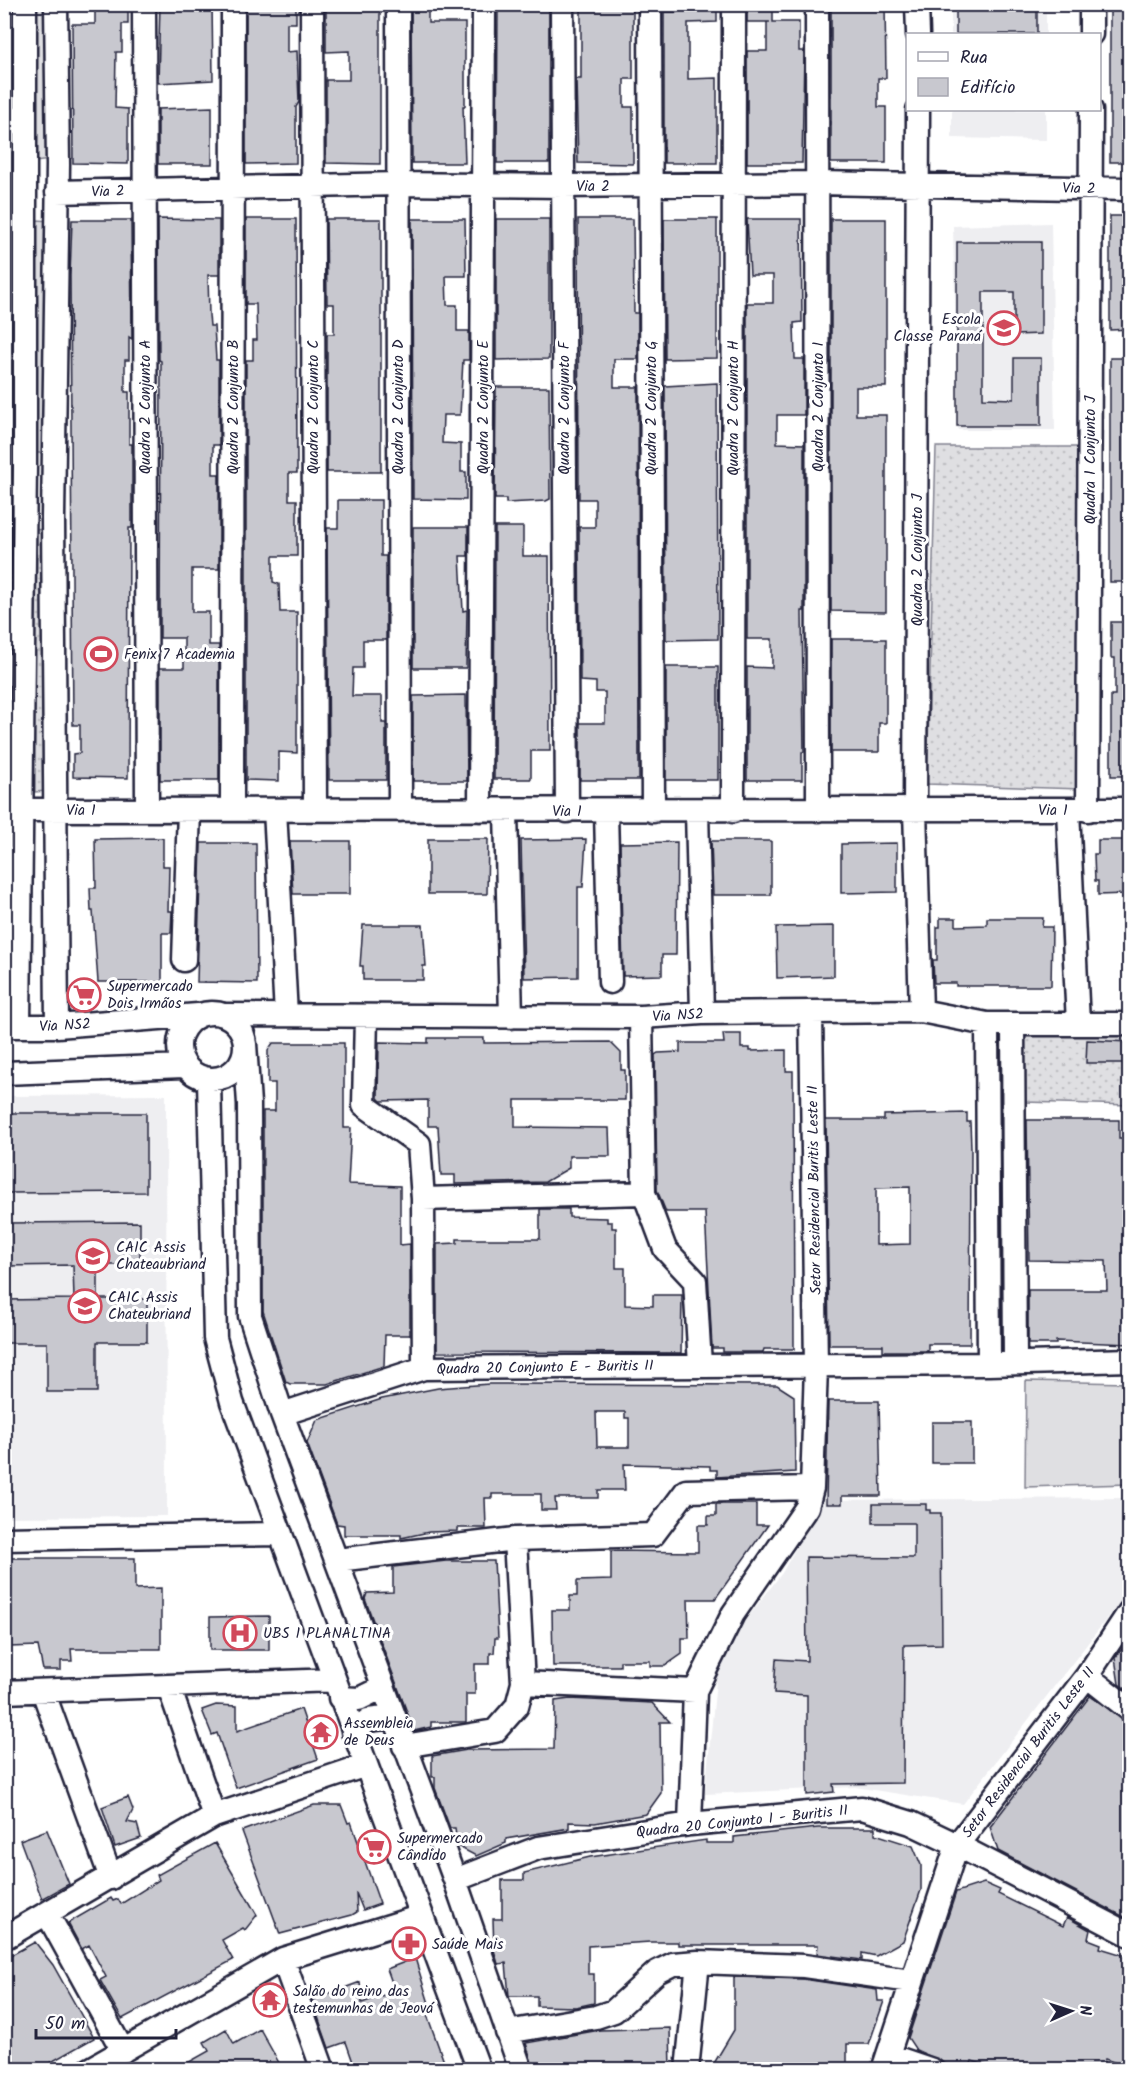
<svg xmlns="http://www.w3.org/2000/svg" width="1134" height="2074" viewBox="0 0 1134 2074" font-family="Kalam,sans-serif">
<defs>
<pattern id="grass-dots" width="8" height="8" patternUnits="userSpaceOnUse" patternTransform="scale(1.5)"><rect width="8" height="8" fill="#dfdfe2"/><path d="M2 2h.1M6 6h.1" fill="none" stroke="#bfbfc3" stroke-width="1.8" stroke-linecap="round"/></pattern>
</defs>
<rect width="100%" height="100%" fill="#fff"/>
<filter id="ink" filterUnits="userSpaceOnUse"><feTurbulence type="fractalNoise" baseFrequency=".0167" numOctaves="2"/><feDisplacementMap in="SourceGraphic" scale="12" xChannelSelector="R" yChannelSelector="G"/><feConvolveMatrix kernelMatrix="1 2 1 2 8 2 1 2 1" color-interpolation-filters="sRGB"/></filter>
<g filter="url(#ink)">
<!-- built -->
<path fill="#eeeef1" d="M951 5H1046V34H951Z
M952 110H1046V140L952 138Z
M1051 223 1055 430H958L953 226Z
M166 1095 167 1516 5 1517 4 1096Z
M1129 1498V1590L963 1804 855 1787 705 1794 717 1671 739 1629 782 1573 823 1500Z"/>
<!-- grass -->
<path fill="url(#grass-dots)" stroke="#80808e" stroke-width="1.5" d="M936 447H1082L1081 789 927 784Z
M48 529 47 791 35 792 32 530Z
M1129 1032V1105L1025 1102 1024 1034Z"/>
<!-- garden -->
<path fill="#dfdfe2" stroke="#80808e" stroke-width="1.5" d="M33 5H46L50 160 35 162Z
M36 220 52 221 48 453H34Z
M1026 1381 1129 1383V1484L1025 1487Z"/>
<!-- building -->
<path fill="#c8c8cf" stroke="#22223b" stroke-width="1.5" fill-rule="evenodd" d="M95 4H128V24H122V52H116L115 108 128 109V164L73 163 72 24H95Z
M160 4H212L213 80 158 83Z
M246 4H296V23H287V52L297 51 299 102 296 107V163L246 164Z
M326 4H380V164L326 163V80H349V51L326 52Z
M411 4H428V23H465V106H463L465 163H412Z
M498 4H549V163H497Z
M581 4H633V79H624V107H633V164L578 163 576 79H581Z
M677 4H717V22L688 23V79L717 78V163H664V12H677Z
M747 4H773V22H799V51H804L802 163H747V51H767V22H770H747Z
M831 4H885L886 78H878V107H886V163H831Z
M956 4H1037V34H956Z
M1110 4H1130V162H1110Z
M212 107V164H158V109Z
M1110 216H1130V329L1110 330Z
M158 219 219 220V275H208L209 315 210 326H214L216 360H219V445H213V474H219V569H192V612H209V645H219V780H160V668H184V638H160L161 361 159 360Z
M246 219H296L297 473H289V500H297V556H273V582L279 584 280 612H297V753L279 752V781L246 780V360H253V340H257L256 304H246Z
M326 219H381V472H327V334H334V304H327Z
M412 219H465L466 276H446L447 305H457V331H469V360H463L460 415H443L442 443 461 444V472H466V500L413 499Z
M496 219H549V359L496 360Z
M578 219H633L634 313H638V359H614V387H638L639 780H580V723H605V692H596V682L580 681 579 527H595V499H579Z
M664 219H717V358L665 359Z
M747 219H801L802 322 794 323 795 359H804V415H777V443L804 444V611H802L804 752H802V780H747V667L772 668V639H747V303H773V275H750Z
M831 219H886V387H856V415H886V612L831 611Z
M72 220H131L132 339 129 337V360H125V392H129V444H132V528H129L128 778 73 777V754L80 753V725H73L70 276Z
M957 242H1041V334L1014 335V292H983V398L1014 399V358H1041V426H957Z
M1110 358H1130V582H1110Z
M717 383 718 639 666 640 665 386Z
M496 387H549L550 499 546 501 506 503V499H495Z
M338 500H381V556H386V640H363V668H353L352 696H382V723H386V780H329L327 528H338Z
M413 527H468V556H460L463 611 467 610 466 668H413Z
M495 527H523V556H549L550 751H531V779H494Z
M1111 622H1130V776H1111V695H1115V658H1111Z
M831 639H886V723H879V752H831Z
M666 667H718V780H666Z
M466 695 467 781H413V696Z
M163 838V866H169L168 911H172L171 933H162V982H98L93 911H91L90 888H96L95 839Z
M428 839H488L487 894H428Z
M586 839 583 887H578V977L524 978 521 840Z
M1098 840H1124L1125 852H1130V882H1125V894L1098 895V881H1095L1094 854H1098Z
M290 841H350V894H293Z
M711 841H771V895H713Z
M677 842 676 955H662V975L623 976 620 843Z
M201 843H256L257 983 197 982Z
M897 843V892L841 893V844Z
M940 918H956V926L987 925V918H1043L1042 927H1052L1051 986H956V983H934L933 960H937V927H940Z
M363 925H423L426 966H423V980H363V966H360Z
M834 926V976L777 978 776 927Z
M723 1034H741V1048H750V1051L786 1050V1071H793L794 1349H764L763 1352H723V1348H712L705 1212H666L657 1190 655 1055 658 1053 680 1052V1043H724Z
M428 1038H484V1043L610 1042 621 1053V1070H625V1100H515V1127L609 1128 610 1156H569V1168L545 1182 455 1184V1175H441L438 1126H428V1100L381 1101 378 1098 379 1042 428 1043Z
M1087 1040 1130 1042V1058L1124 1063H1086Z
M273 1043H344V1128H351L348 1184 400 1186V1245L410 1244V1335H385L384 1366 327 1384H290L286 1382 263 1311V1111H275V1083H268V1050Z
M4 1113H146V1192L8 1193V1189H4Z
M967 1113V1122H970L971 1148 970 1344H928V1351H883V1345H829L826 1120H884V1115ZM910 1187V1244L876 1245V1188Z
M1027 1120H1119V1138H1130V1344L1056 1341V1344H1028V1290H1107L1106 1261 1029 1260Z
M540 1209H569V1217L607 1218V1222H612V1228H616V1268H625V1305L653 1306V1295H682L681 1353 437 1352V1244L457 1243V1239H540Z
M140 1222V1265H98V1299H147V1342H97V1392H47V1343H4V1300L74 1299 73 1265 4 1266V1223Z
M489 1384 777 1385 794 1396 795 1472 717 1477V1470H710V1466L624 1464 625 1490H598V1498H555L556 1510H541V1494H492V1498H485L486 1528H457V1531L429 1532 401 1538V1535H344V1525L337 1524 307 1443 317 1420 382 1399 438 1388ZM596 1412H625V1418H629V1447H597Z
M828 1401H879L881 1496H842V1504H826Z
M932 1422H972V1463H932Z
M716 1504H756V1525H768L715 1599H688L689 1638H682V1654L665 1666H650V1661H620V1666H553L552 1610H570V1596H577V1581L611 1580V1551L698 1552V1525H708V1516H716Z
M873 1504H926V1510H930V1513H941L942 1644 904 1645 903 1783 833 1784 834 1792 807 1795V1695L774 1693 776 1659 807 1661 806 1557 914 1558V1523H873Z
M4 1558H135V1589L161 1588V1649H71L72 1661H61V1670H43L38 1646 9 1647V1645H4Z
M446 1561H494L498 1638H495L494 1653H490V1664H475V1694H466V1722H431V1727L414 1731 365 1599 367 1593 393 1592V1567Z
M269 1616V1650H210V1617Z
M1130 1639V1692L1119 1684 1115 1658Z
M1090 1696 1130 1724V1920L998 1851 990 1827Z
M570 1699 652 1703 670 1722H660L661 1793 646 1814 595 1823 569 1822V1828L506 1839V1843L476 1856 457 1846 455 1828H450L435 1788V1777H432V1756L467 1750 554 1749 555 1701Z
M216 1705 237 1706V1731L301 1709 318 1759 236 1788 217 1733 212 1735 202 1710Z
M128 1797 133 1810 127 1822 137 1824 141 1838 115 1847 102 1807Z
M314 1805H341L348 1823 351 1822 380 1904 363 1910 356 1893 357 1912 352 1915 280 1934 242 1831Z
M818 1828H875V1834L913 1846 921 1865V1890L903 1941 876 1956 862 1953V1960L817 1954 818 1945H678V1942H650L588 1946V1974H594V2003L576 2007 537 2006V1996H509L506 1963 498 1964 494 1950 493 1919H502V1880H524V1873L590 1857 706 1840V1843H734V1837Z
M47 1830 69 1884 42 1899 20 1840Z
M215 1843 257 1915 245 1930 243 1928 222 1940 233 1960 122 2019 100 1980 106 1977 89 1945 82 1949 68 1923 111 1898 113 1901 118 1899 121 1904 159 1880 157 1875Z
M984 1883 1000 1890 998 1894 1063 1926 1067 1917 1090 1930 1088 1939 1101 1944 1100 1948 1130 1957V2068L1105 2059 1101 2070H1000L972 2061 969 2070H959L916 2050 908 2038 956 1892Z
M35 1942 53 1965 94 2038 37 2070H4V1959Z
M415 1958 431 2010 426 2012 447 2070H363L361 2063 354 2065 346 2042 329 2048 312 2000 360 1982 362 2003 395 1991 387 1969Z
M734 1977 803 1979 877 1990 878 2001H884L869 2044H847V2070H710L734 2030Z
M670 2028 671 2070H534L526 2043 600 2030Z
M226 2029 234 2044 260 2029 283 2070H175L209 2051 204 2042Z"/>
<g fill="none" stroke-linecap="round" stroke-linejoin="round">
<defs>
<path id="minor" d="M56 4 58 165 53 518 57 1026
M144 4 147 810
M312 4 315 810
M398 4 400 810
M562 4 567 811
M650 4 653 811
M817 4 818 810
M917 4 918 34
M1091 4V34
M918 110 915 810 921 1011
M57 192 398 184 563 186 818 183 1130 189
M4 810 1130 809
M232 810 233 4
M275 810 286 1015
M480 810 484 4
M1068 810 1078 1024
M1088 810 1091 110
M506 811 511 1017
M606 811 610 982
M697 811 702 1013
M733 811 734 4
M184 960 189 810
M179 1046a33 33 0 1 1 66 0a33 33 0 1 1-66 0Z
M226 1015 641 1017 702 1013 921 1011 987 1024H1130
M366 1017 364 1105 419 1144 423 1199 424 1368
M641 1017 644 1193 665 1249 695 1281 700 1365
M987 1024 989 1364
M1013 1024 1015 1363
M5 1026H57L198 1015
M19 1026 25 466V4
M245 1044 249 1104 250 1316 282 1414 455 1880 521 2070
M4 1073 184 1066
M209 1080 215 1338 232 1402 479 2070
M423 1199 644 1193
M282 1414 424 1368 989 1364 1130 1360
M4 1539 281 1534
M515 1539 523 1683
M337 1560 515 1539 653 1535 686 1491 812 1488
M1087 1676 1130 1710
M169 1687 214 1816
M43 1691 111 1878
M4 1692 334 1680
M340 1698 359 1699 383 1687
M353 1732 368 1720 393 1717
M404 1746 495 1731 517 1706 523 1683 695 1691
M690 1824 695 1691 733 1614 807 1507 812 1488 816 1366 811 1013
M455 1880 538 1848 690 1824 862 1808 911 1823 957 1845 1130 1935
M48 1915 123 2051
M4 1938 214 1816 366 1765
M283 1959 323 2070
M507 2032 596 2017 614 2011 657 1972 673 1964 698 1962 804 1966 911 1981
M888 2055 932 2070
M89 2070 283 1959 422 1916
M687 2070 698 1962
M883 2070 957 1845 1087 1676 1130 1611"/>
</defs>
<!-- minor casing -->
<use href="#minor" stroke="#22223b" stroke-width="27"/>
<!-- minor -->
<use href="#minor" stroke="#fff" stroke-width="22"/>
</g>
</g>
<!-- icons -->
<defs>
<symbol id="school-ring" viewBox="-11 -11 22 22"><circle r="9.5" fill="#fff" stroke="#d1495b" stroke-width="1.5"/><path d="M0-5L7-2L0 1L-7-2ZM-4 1L0 2.5L4 1V4Q0 6-4 4Z" fill="#d1495b"/></symbol>
<symbol id="stadium-ring" viewBox="-11 -11 22 22"><circle r="9.5" fill="#fff" stroke="#d1495b" stroke-width="1.5"/><path d="M0-5a6.5 5 0 1 0 0 10a6.5 5 0 1 0 0-10ZM-3.5-1.8h7v3.6h-7Z" fill="#d1495b"/></symbol>
<symbol id="supermarket-ring" viewBox="-11 -11 22 22"><circle r="9.5" fill="#fff" stroke="#d1495b" stroke-width="1.5"/><path d="M-6-5.5h2.5l.6 2H6L4.5 2H-2.5L-4.4-4H-6ZM-1.5 3.2a1.3 1.3 0 1 0 .1 0ZM3 3.2a1.3 1.3 0 1 0 .1 0Z" fill="#d1495b"/></symbol>
<symbol id="hospital-ring" viewBox="-11 -11 22 22"><circle r="9.5" fill="#fff" stroke="#d1495b" stroke-width="1.5"/><path d="M-5-5h3v3.5h4V-5h3V5h-3V1.5h-4V5h-3Z" fill="#d1495b"/></symbol>
<symbol id="temple-ring" viewBox="-11 -11 22 22"><circle r="9.5" fill="#fff" stroke="#d1495b" stroke-width="1.5"/><path d="M0-6L5-2H3V0L6.5 2.5H4V6H1.5V3h-3V6H-4V2.5H-6.5L-3 0V-2H-5Z" fill="#d1495b"/></symbol>
<symbol id="pharmacy-ring" viewBox="-11 -11 22 22"><circle r="9.5" fill="#fff" stroke="#d1495b" stroke-width="1.5"/><path d="M-2-6h4v4h4v4h-4v4h-4v-4h-4v-4h4Z" fill="#d1495b"/></symbol>
</defs>
<g fill-rule="evenodd">
<use href="#school-ring" x="985" y="309" width="38" height="38"/>
<use href="#stadium-ring" x="82" y="635" width="38" height="38"/>
<use href="#supermarket-ring" x="65" y="976" width="38" height="38"/>
<use href="#school-ring" x="74" y="1237" width="38" height="38"/>
<use href="#school-ring" x="66" y="1287" width="38" height="38"/>
<use href="#hospital-ring" x="221" y="1614" width="38" height="38"/>
<use href="#temple-ring" x="302" y="1713" width="38" height="38"/>
<use href="#supermarket-ring" x="355" y="1828" width="38" height="38"/>
<use href="#pharmacy-ring" x="390" y="1925" width="38" height="38"/>
<use href="#temple-ring" x="251" y="1981" width="38" height="38"/>
</g>
<g text-anchor="middle" stroke-width="6" stroke-linejoin="round" paint-order="stroke">
<!-- street labels -->
<g font-size="15" fill="#22223b" stroke="#fff">
<text x="593" y="191">Via 2</text>
<text transform="translate(1079 188) rotate(1)" y="5">Via 2</text>
<text transform="translate(108 191) rotate(-2)" y="5">Via 2</text>
<text transform="translate(145 407) rotate(-90)" y="5">Quadra 2 Conjunto A</text>
<text transform="translate(233 407) rotate(-90)" y="5">Quadra 2 Conjunto B</text>
<text transform="translate(313 407) rotate(-90)" y="5">Quadra 2 Conjunto C</text>
<text transform="translate(398 407) rotate(-90)" y="5">Quadra 2 Conjunto D</text>
<text transform="translate(483 407) rotate(-90)" y="5">Quadra 2 Conjunto E</text>
<text transform="translate(818 407) rotate(-90)" y="5">Quadra 2 Conjunto I</text>
<text transform="translate(564 408) rotate(-90)" y="5">Quadra 2 Conjunto F</text>
<text transform="translate(651 408) rotate(-90)" y="5">Quadra 2 Conjunto G</text>
<text transform="translate(733 408) rotate(-90)" y="5">Quadra 2 Conjunto H</text>
<text transform="translate(1090 460) rotate(-90)" y="5">Quadra 1 Conjunto J</text>
<text transform="translate(917 560) rotate(-90)" y="5">Quadra 2 Conjunto J</text>
<text x="81" y="815">Via 1</text>
<text x="1053" y="815">Via 1</text>
<text x="567" y="816">Via 1</text>
<text transform="translate(678 1015) rotate(-3)" y="5">Via NS2</text>
<text transform="translate(65 1025) rotate(-3)" y="5">Via NS2</text>
<text transform="translate(814 1190) rotate(-91)" y="5">Setor Residencial Buritis Leste II</text>
<text transform="translate(545 1367) rotate(-1)" y="5">Quadra 20 Conjunto E - Buritis II</text>
<text transform="translate(1028 1752) rotate(-53)" y="5">Setor Residencial Buritis Leste II</text>
<text transform="translate(742 1821) rotate(-6)" y="5">Quadra 20 Conjunto I - Buritis II</text>
</g>
<!-- poi labels -->
<g font-size="15" fill="#22223b" stroke="#fff" text-anchor="start">
<text x="981" y="324" text-anchor="end">Escola<tspan x="981" dy="17">Classe Paraná</tspan></text>
<text x="124" y="659">Fenix 7 Academia</text>
<text x="107" y="991">Supermercado<tspan x="107" dy="17">Dois Irmãos</tspan></text>
<text x="116" y="1252">CAIC Assis<tspan x="116" dy="17">Chateaubriand</tspan></text>
<text x="108" y="1302">CAIC Assis<tspan x="108" dy="17">Chateubriand</tspan></text>
<text x="263" y="1638">UBS 1 PLANALTINA</text>
<text x="344" y="1728">Assembleia<tspan x="344" dy="17">de Deus</tspan></text>
<text x="397" y="1843">Supermercado<tspan x="397" dy="17">Cândido</tspan></text>
<text x="432" y="1949">Saúde Mais</text>
<text x="293" y="1996">Salão do reino das<tspan x="293" dy="17">testemunhas de Jeová</tspan></text>
</g>
</g>
<!-- margin -->
<rect width="1134" height="2074" fill="none" stroke="#fff" stroke-width="24"/>
<rect x="12" y="12" width="1110" height="2050" fill="none" stroke="#22223b" stroke-width="2" filter="url(#ink)"/>
<!-- legend -->
<rect x="906" y="33" width="195" height="78" fill="#ffffff" stroke="#a7a7b1" stroke-width="1.5"/>
<rect x="918" y="52" width="30" height="9" fill="#ffffff" stroke="#a7a7b1" stroke-width="1.5"/>
<text x="960" y="63" font-size="18" fill="#22223b">Rua</text>
<rect x="918" y="78" width="30" height="18" fill="#c8c8cf" stroke="#a7a7b1" stroke-width="1.5"/>
<text x="960" y="93" font-size="18" fill="#22223b">Edifício</text>
<!-- north arrow -->
<g transform="translate(1071 2011) rotate(87)" stroke="#ffffff" stroke-width="4.5" paint-order="stroke">
<path d="M0-4.5L10 22L0 15L-10 22Z" fill="#22223b"/>
<text y="-9" font-size="16" font-weight="bold" text-anchor="middle" fill="#22223b">N</text>
</g>
<!-- scale -->
<path d="M36 2029v9h140v-9" fill="none" stroke="#22223b" stroke-width="3"/>
<text x="45" y="2029" font-size="18" fill="#22223b" stroke="#ffffff" stroke-width="4.5" paint-order="stroke">50 m</text>
</svg>
